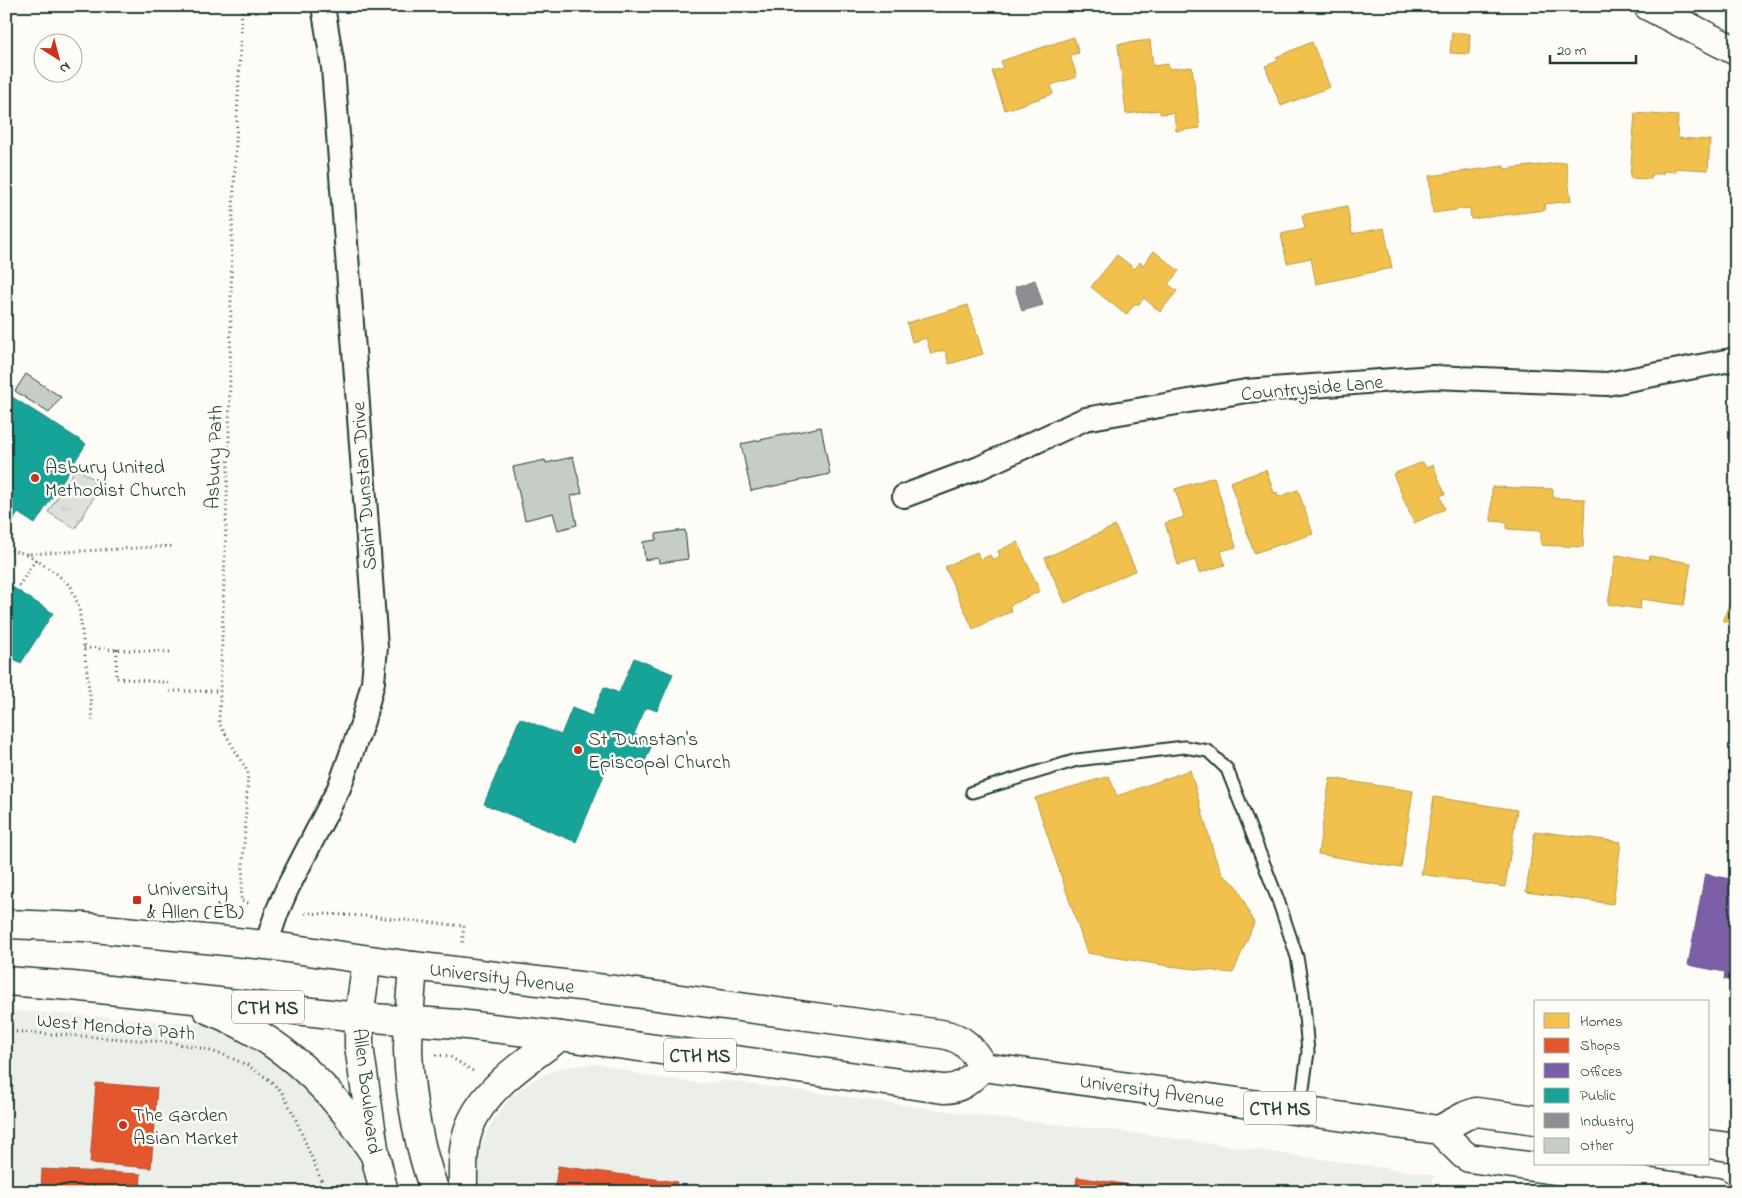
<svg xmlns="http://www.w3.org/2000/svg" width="1742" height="1198" viewBox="0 0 1742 1198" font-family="'Indie Flower',sans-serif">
<defs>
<pattern id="park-tufts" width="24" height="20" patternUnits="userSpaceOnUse" patternTransform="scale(1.25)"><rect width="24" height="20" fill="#dde0db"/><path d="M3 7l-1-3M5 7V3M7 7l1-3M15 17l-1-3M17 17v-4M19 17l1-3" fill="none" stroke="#bdc1bd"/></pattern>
</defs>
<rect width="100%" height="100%" fill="#fdfcf7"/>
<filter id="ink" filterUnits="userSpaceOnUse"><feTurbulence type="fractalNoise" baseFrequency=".02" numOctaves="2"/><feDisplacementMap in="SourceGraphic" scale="10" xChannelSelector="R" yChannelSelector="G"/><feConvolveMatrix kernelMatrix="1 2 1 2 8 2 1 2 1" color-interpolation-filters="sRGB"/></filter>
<g filter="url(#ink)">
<!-- built -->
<path fill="#eceee9" d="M6 1010 188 1023 248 1031 330 1107 354 1149 374 1192H6Z
M603 1064 642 1075 699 1083 728 1081 999 1118 1144 1134 1434 1175 1430 1192H477L476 1169 481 1146 491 1124 510 1098 533 1080 559 1068 581 1065Z"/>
<!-- park -->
<path fill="url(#park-tufts)" stroke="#7e8e88" d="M76 468 102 484 75 529 48 512Z"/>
<!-- homes -->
<path fill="#f2c14e" stroke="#b39946" d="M1452 32 1470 34 1469 54 1450 53Z
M1074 37 1079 53 1070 55 1077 77 1051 85 1053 94 1005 110 992 71 1003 68 1001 61Z
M1150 40 1153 66 1168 64 1169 69 1192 67 1200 128 1176 131 1174 113 1160 114V110L1126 114 1118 44Z
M1312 42 1330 87 1281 106 1265 66 1278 61 1276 57Z
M1635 113 1678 116 1677 138 1710 140 1708 170 1676 168 1675 172 1663 171V174H1652L1651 179 1630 178Z
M1566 162 1571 201 1545 204V210L1471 219 1470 208 1433 213 1429 176 1504 166V169Z
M1347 206 1352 234 1384 228 1392 268 1316 284 1311 258 1287 263 1281 234 1305 229 1302 215Z
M1154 251 1179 271 1168 284 1177 291 1160 312 1144 298 1138 305 1136 303 1126 315 1091 287 1117 255 1135 269 1140 262 1143 265Z
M968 305 983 354 949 364 945 350 931 354 926 338 912 342 907 323Z
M1423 462 1426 468 1433 465 1445 494 1440 496 1445 509 1414 523 1393 474Z
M1266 470 1274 493 1277 492 1278 497 1298 490 1313 534 1254 553 1230 482Z
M1214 477 1236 547 1221 551 1225 565 1199 573 1195 560 1178 565 1165 523 1184 517 1175 489Z
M1492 487 1553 489V498L1585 499 1583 547 1541 545V531L1507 529V522L1491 521Z
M1115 526 1136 570 1065 603 1045 558Z
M1017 542 1040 591 1009 606 1012 611 973 629 945 567 977 552 980 560 990 555 993 560 1000 556 998 551Z
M1616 555 1649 560 1650 556 1691 563 1684 605 1641 599 1640 609 1608 604Z
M1736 584V625L1723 621Z
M1190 770 1215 857 1223 875 1237 886 1254 923 1233 973 1169 966 1087 953 1035 798 1109 776 1117 796Z
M1330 778 1413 791 1401 868 1318 854Z
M1434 797 1517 810 1505 887 1421 874Z
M1535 831 1621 842 1613 904 1526 892Z"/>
<!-- shops -->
<path fill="#e4572e" stroke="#a94f30" d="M96 1083 157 1088 151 1168 90 1163Z
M558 1166 677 1182 676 1192H554Z
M42 1169 141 1174 140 1192H41Z
M1077 1177 1176 1192H1075Z"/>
<!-- offices -->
<path fill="#7b5ea7" stroke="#5f5484" d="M1705 874 1736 880V982L1724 979 1725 972 1688 965Z"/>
<!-- public -->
<path fill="#17a398" stroke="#19847a" d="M6 393 86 444 35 524 18 513 6 532Z
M6 583 53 613 21 663 14 659 6 671Z
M634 658 673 674 657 711 646 707 634 734 653 742 641 771 611 758 576 842 484 804 520 718 561 735 572 708 592 716 604 687 619 693Z"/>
<!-- industry -->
<path fill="#8d8d92" stroke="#6c7576" d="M1035 280 1043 305 1022 311 1015 287Z"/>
<!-- building -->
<path fill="#c6cdc7" stroke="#1f3d34" d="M26 374 61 397 49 413 15 391Z
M821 427 830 474 751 491 741 444Z
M573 457 582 493 571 496 577 525 558 530 553 513 525 520 513 467 545 460 546 463Z
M685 530 688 559 659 563 658 558 645 560 643 542 656 540V534Z"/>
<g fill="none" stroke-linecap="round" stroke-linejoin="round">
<defs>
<path id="service" d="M972 792 1077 760 1184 747 1208 751 1227 769 1278 900 1297 957 1303 992 1308 1052 1300 1111"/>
<path id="minor" d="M904 496 979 468 1085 419 1246 391 1433 377 1607 384 1736 359
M266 945 277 912 287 889 339 788 363 721 373 682 376 647 333 67 323 6"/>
<path id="tertiary" d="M1648 6 1736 51"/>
<path id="secondary" d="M367 960 359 1017V1046L375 1155 384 1192
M413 966C411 994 408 1023 408 1051 410 1098 419 1148 435 1192
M463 1192C463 1172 462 1149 468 1131 481 1090 529 1059 561 1036"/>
<path id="primary" d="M6 924 84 927 266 945 413 966 613 990 941 1034C963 1037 973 1049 983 1067
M6 981 72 986 359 1017 458 1024 561 1036 943 1089C961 1090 970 1079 983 1067
M207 1009C263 1031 306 1064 344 1111 355 1124 365 1140 375 1155
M983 1067 1439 1130 1465 1116 1476 1112 1536 1120
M1439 1130 1463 1154 1469 1158 1716 1192
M1708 1144 1736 1148"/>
</defs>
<!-- service casing -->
<use href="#service" stroke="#1f3d34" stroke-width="15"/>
<!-- minor casing -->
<use href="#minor" stroke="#1f3d34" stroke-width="26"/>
<!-- tertiary casing -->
<use href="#tertiary" stroke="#1f3d34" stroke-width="31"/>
<!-- secondary casing -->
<use href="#secondary" stroke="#1f3d34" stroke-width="31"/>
<!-- primary casing -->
<use href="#primary" stroke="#1f3d34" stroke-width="31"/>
<!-- path -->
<path stroke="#1f3d34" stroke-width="3" stroke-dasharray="1 4" stroke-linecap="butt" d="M242 6 232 233 229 440 219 723 248 772 241 901 252 904
M6 549 27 554 174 546
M27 554 56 573 71 587 79 607 93 721
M19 586 36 559
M84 648 170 652
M117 649 116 678 170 683
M170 691H220
M305 913 366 916 464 926 462 944
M6 1031 167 1042 197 1047 224 1055 247 1065 268 1079 281 1091 294 1115 326 1192
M436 1055 449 1056 473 1071"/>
<!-- service -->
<use href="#service" stroke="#fdfcf7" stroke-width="11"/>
<!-- minor -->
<use href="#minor" stroke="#fdfcf7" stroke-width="22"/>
<!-- tertiary -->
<use href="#tertiary" stroke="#fdfcf7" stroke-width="28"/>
<!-- secondary -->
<use href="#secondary" stroke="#fdfcf7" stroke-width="28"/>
<!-- primary -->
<use href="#primary" stroke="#fdfcf7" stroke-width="28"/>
</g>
</g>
<!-- markers -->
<g fill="#c8321e" stroke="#fdfcf7" stroke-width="2">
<circle cx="35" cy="478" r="5"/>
<circle cx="578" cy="750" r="5"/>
<rect x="132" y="895" width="10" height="10" rx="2.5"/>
<circle cx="123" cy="1125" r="5"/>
</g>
<g text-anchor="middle" stroke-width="5" stroke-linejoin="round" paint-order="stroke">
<!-- shield labels -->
<g fill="#fdfcf7" stroke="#62766e" stroke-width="1">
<rect x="232" y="990.5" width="72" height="33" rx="4"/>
<rect x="664" y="1038.5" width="72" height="33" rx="4"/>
<rect x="1244" y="1091.5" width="72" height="33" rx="4"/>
</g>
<g font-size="19" font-weight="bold" fill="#1f3d34">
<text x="268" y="1014">CTH MS</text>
<text x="700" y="1062">CTH MS</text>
<text x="1280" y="1115">CTH MS</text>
</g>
<!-- street labels -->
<g font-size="20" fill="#1f3d34" stroke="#fdfcf7">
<text transform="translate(1312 387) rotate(-5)" y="7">Countryside Lane</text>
<text transform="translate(213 457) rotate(-88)" y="7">Asbury Path</text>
<text transform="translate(363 486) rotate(-94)" y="7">Saint Dunstan Drive</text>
<text transform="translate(502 977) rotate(7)" y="7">University Avenue</text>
<text transform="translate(116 1026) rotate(5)" y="7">West Mendota Path</text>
<text transform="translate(1152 1090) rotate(8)" y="7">University Avenue</text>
<text transform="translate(368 1091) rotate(83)" y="7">Allen Boulevard</text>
</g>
<!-- poi labels -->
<g font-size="20" fill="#1f3d34" stroke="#fdfcf7" text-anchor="start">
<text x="45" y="473">Asbury United<tspan x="45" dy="23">Methodist Church</tspan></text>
<text x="588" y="745">St Dunstan's<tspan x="588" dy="23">Episcopal Church</tspan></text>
<text x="147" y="895">University<tspan x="147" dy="23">&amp; Allen (EB)</tspan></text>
<text x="133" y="1121">The Garden<tspan x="133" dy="23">Asian Market</tspan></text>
</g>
</g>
<!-- margin -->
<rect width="1742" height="1198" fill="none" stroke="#fdfcf7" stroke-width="25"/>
<rect x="12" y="12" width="1717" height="1173" fill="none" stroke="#1f3d34" stroke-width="2" filter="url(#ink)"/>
<!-- legend -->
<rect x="1534" y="1000" width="175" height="165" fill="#fdfcf7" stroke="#a4b0a9"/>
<rect x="1544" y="1013" width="25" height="15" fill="#f2c14e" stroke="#a4b0a9"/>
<text x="1580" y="1026" font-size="15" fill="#1f3d34">Homes</text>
<rect x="1544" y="1038" width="25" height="15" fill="#e4572e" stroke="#a4b0a9"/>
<text x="1580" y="1050" font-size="15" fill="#1f3d34">Shops</text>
<rect x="1544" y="1063" width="25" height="15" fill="#7b5ea7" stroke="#a4b0a9"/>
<text x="1580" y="1076" font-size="15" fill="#1f3d34">Offices</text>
<rect x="1544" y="1088" width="25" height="15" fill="#17a398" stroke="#a4b0a9"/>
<text x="1580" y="1100" font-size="15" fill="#1f3d34">Public</text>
<rect x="1544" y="1113" width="25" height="15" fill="#8d8d92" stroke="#a4b0a9"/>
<text x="1580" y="1126" font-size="15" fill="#1f3d34">Industry</text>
<rect x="1544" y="1138" width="25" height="15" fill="#c6cdc7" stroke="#a4b0a9"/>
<text x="1580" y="1150" font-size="15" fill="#1f3d34">Other</text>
<!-- north arrow -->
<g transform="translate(58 58) rotate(144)"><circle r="24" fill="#fdfcf7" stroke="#a4b0a9"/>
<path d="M0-4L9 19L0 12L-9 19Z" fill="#c8321e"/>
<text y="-8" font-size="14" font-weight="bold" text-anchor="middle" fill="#1f3d34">N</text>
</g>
<!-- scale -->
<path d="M1550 55v8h86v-8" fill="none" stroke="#1f3d34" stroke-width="2.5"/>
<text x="1557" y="55" font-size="15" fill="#1f3d34" stroke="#fdfcf7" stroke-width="4" paint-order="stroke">20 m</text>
</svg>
